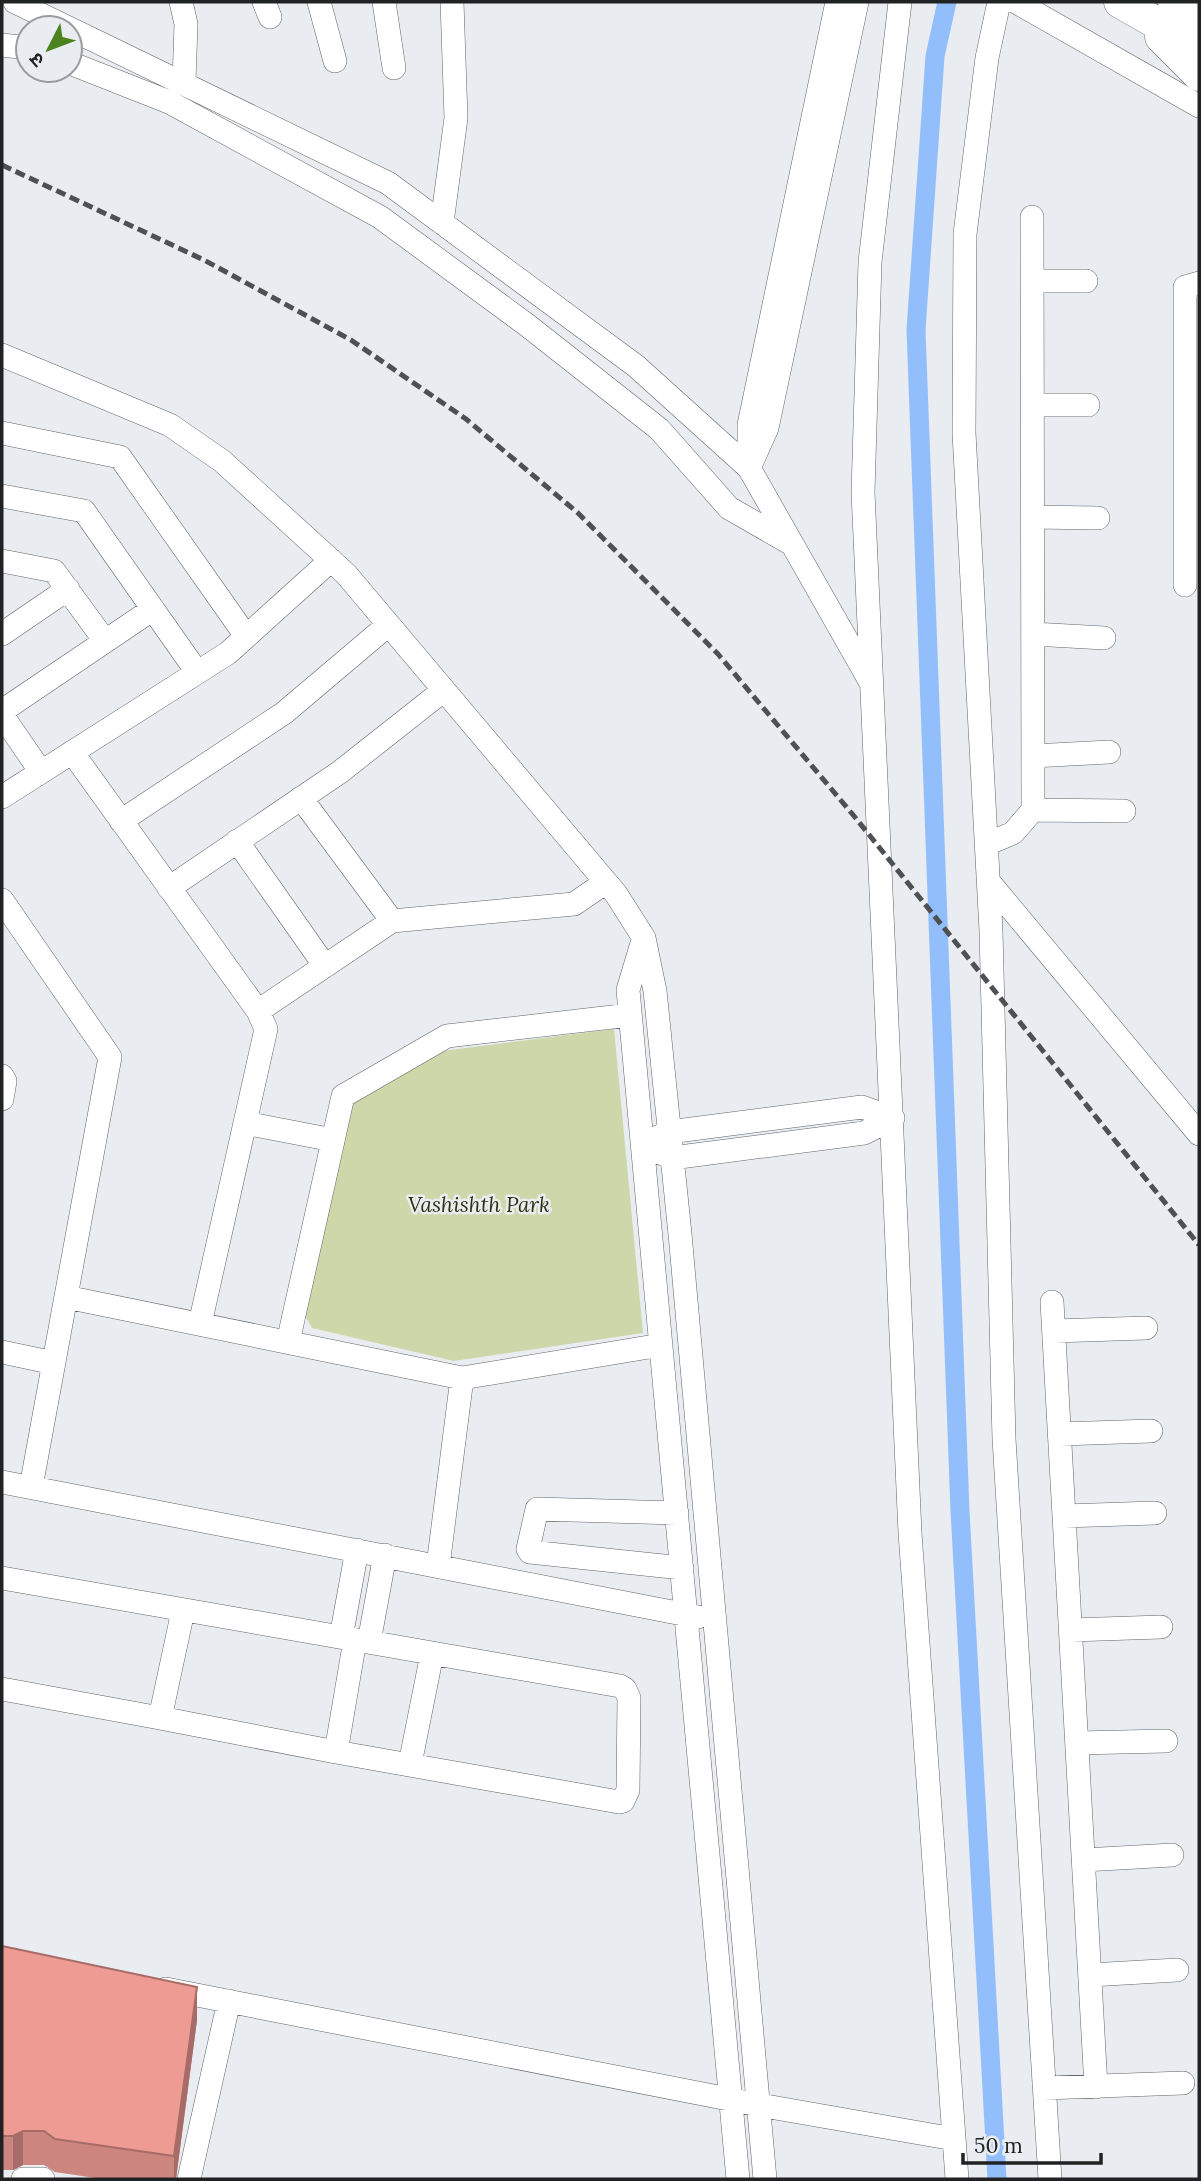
<svg xmlns="http://www.w3.org/2000/svg" width="1201" height="2181" viewBox="0 0 1201 2181" font-family="Lora,'Noto Sans Devanagari',serif">
<rect width="100%" height="100%" fill="#e9edf1"/>
<!-- green -->
<path fill="#cdd7a9" d="M614 1029 643 1333 454 1361 312 1328 302 1310 347 1107 435 1052Z"/>
<g fill="none" stroke-linecap="round" stroke-linejoin="round">
<!-- canal -->
<path stroke="#92befc" stroke-width="19" d="M947 2 935 56 916 330 960 1511 997 2179"/>
<defs>
<path id="minor" d="M15 2 388 183 636 366 749 468 870 681
M181 2 186 24 184 82
M264 2 270 17
M319 2 335 61
M384 2 394 68
M900 2 870 262 863 492 910 1533 957 2179
M999 2 987 58 965 234 964 433 991 931 1004 1439 1050 2179
M1016 2 1199 106
M2 45 28 48
M70 63 169 102 380 217 527 325 659 429 729 508 790 543
M442 223 456 118 452 2
M1032 281H1086
M2 355 170 425 222 461 346 574 616 894 644 938 655 991 680 1234 765 2179
M1033 405H1088
M2 433 120 457 246 636
M749 458V425L837 2
M749 468 767 428 857 2
M2 496 84 511 197 672
M1033 517 1098 518
M2 561 54 571 105 641
M1185 585V287L1199 283
M2 634 68 589
M1033 634 1104 638
M2 711 153 609
M2 715 41 772
M72 752 258 1011 266 1029 200 1324
M1033 756 1109 752
M2 797 228 653 331 560
M301 798 392 921
M1033 810 1124 811
M121 821 284 713 388 625
M237 841 325 966
M987 844 1013 833 1033 810 1032 217
M989 882 1199 1134
M169 888 340 772 444 690
M2 900 110 1057 31 1487
M643 940 628 990 738 2179
M258 1011 392 921 574 904 606 882
M2 1076 5 1081 2 1099
M245 1123 333 1140
M656 1138 669 1132 862 1107 893 1118
M658 1152 672 1158 864 1133 893 1118
M66 1297 462 1378 661 1345
M1052 1302 1096 2087
M1054 1331 1146 1328
M288 1342 343 1096 447 1036 630 1015
M2 1352 54 1363
M1060 1434 1151 1431
M2 1482 698 1617
M677 1513 537 1509 528 1549 530 1552 682 1568
M1064 1516 1155 1513
M438 1566 462 1378
M2 1578 620 1686 625 1689 629 1698 628 1790 623 1801 619 1802 336 1752
M1071 1630 1161 1627
M341 1637 357 1550
M369 1642 385 1555
M2 1689 160 1718 183 1611
M160 1718 336 1752 355 1640
M1077 1743 1166 1741
M410 1764 432 1654
M1084 1860 1172 1855
M1090 1975 1177 1970
M166 1989 759 2105 954 2139
M1044 2088 1183 2083
M23 2179H43
M189 2179 229 2001"/>
<path id="highway" d="M1120 2 1199 47
M1174 2 1199 15
M1161 37 1199 75"/>
</defs>
<!-- minor casing -->
<use href="#minor" stroke="#606467" stroke-width="24"/>
<!-- highway casing -->
<use href="#highway" stroke="#606467" stroke-width="33"/>
<!-- minor -->
<use href="#minor" stroke="#fff" stroke-width="23"/>
<!-- highway -->
<use href="#highway" stroke="#fff" stroke-width="32"/>
<!-- rail -->
<path stroke="#4e5052" stroke-width="5" stroke-dasharray="10 5" stroke-linecap="butt" d="M2 165 204 260 351 340 466 419 578 513 718 654 854 816 1199 1245"/>
</g>
<!-- wall -->
<path fill="#cd857f" d="M2 1946 197 2020 176 2179H102L55 2172 44 2165H23L13 2170H2Z"/>
<!-- shaded-wall -->
<path fill="#a76c68" d="M197 1987V2020L176 2179H174V2156Z
M23 2131V2165L13 2170V2136Z"/>
<!-- building -->
<path fill="#ee9b94" stroke="#a76c68" stroke-width="2" d="M2 1946 197 1987 174 2156 55 2139 44 2131H23L13 2136H2Z"/>
<g text-anchor="middle" stroke-width="5" stroke-linejoin="round" paint-order="stroke">
<!-- park labels -->
<g font-size="21" font-style="italic" fill="#2d3211" stroke="#e9edf1">
<text x="479" y="1212">Vashishth Park</text>
</g>
</g>
<!-- border -->
<rect width="1201" height="2181" fill="none" stroke="#202223" stroke-width="7"/>
<!-- north arrow -->
<g transform="translate(49 49) rotate(228)"><circle r="33" fill="#e9edf1" stroke="#999c9f" stroke-width="2"/>
<path d="M0-5L12 26L0 18L-12 26Z" fill="#4b841e"/>
<text y="-10" font-size="19" font-weight="bold" text-anchor="middle" fill="#202223">उ</text>
</g>
<!-- scale -->
<path d="M963 2153v10h138v-10" fill="none" stroke="#202223" stroke-width="3.5"/>
<text x="974" y="2153" font-size="21" fill="#202223" stroke="#e9edf1" stroke-width="5" paint-order="stroke">50 m</text>
</svg>
